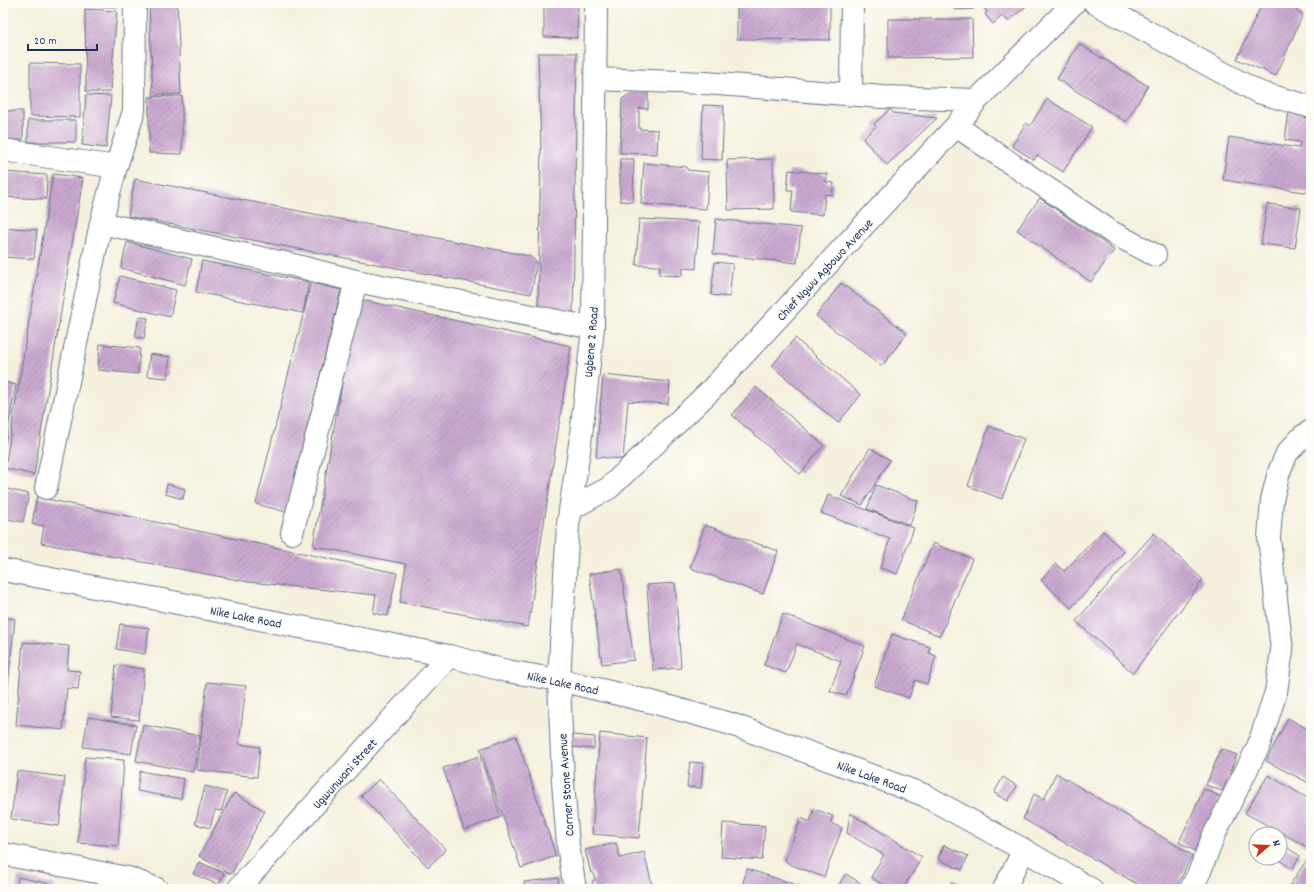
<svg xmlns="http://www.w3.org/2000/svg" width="1314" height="892" viewBox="0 0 1314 892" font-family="Dekko,sans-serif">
<defs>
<pattern id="building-hatch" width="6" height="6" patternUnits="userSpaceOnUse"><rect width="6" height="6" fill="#caa8d0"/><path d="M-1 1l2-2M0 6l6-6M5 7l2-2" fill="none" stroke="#a389ac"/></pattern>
</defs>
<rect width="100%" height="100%" fill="#fdfcf7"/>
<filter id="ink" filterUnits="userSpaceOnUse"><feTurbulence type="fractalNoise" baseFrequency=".025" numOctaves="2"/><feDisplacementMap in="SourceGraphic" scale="8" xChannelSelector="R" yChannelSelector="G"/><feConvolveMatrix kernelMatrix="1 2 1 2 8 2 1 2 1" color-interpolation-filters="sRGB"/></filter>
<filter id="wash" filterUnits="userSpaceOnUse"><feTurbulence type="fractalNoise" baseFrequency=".012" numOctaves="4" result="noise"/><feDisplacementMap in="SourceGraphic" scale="16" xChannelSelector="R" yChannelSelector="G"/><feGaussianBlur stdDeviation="0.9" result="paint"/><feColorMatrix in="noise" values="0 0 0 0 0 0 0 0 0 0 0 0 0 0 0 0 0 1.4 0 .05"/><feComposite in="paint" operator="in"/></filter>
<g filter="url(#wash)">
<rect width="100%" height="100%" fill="#f4f0dd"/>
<g id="blocks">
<!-- building -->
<path fill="url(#building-hatch)" d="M84 3H118V7L84 6Z
M149 3H177L181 94 153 95Z
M544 3H578L577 38 544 37Z
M737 3H830V40L737 39Z
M955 3H974V9L955 10Z
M980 3H1030L1008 21 1003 15 993 24 985 14 987 12Z
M1262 3H1300L1296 11 1303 14 1276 76 1237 59Z
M85 9 117 11 110 92H86Z
M888 19H972L973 57 888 58Z
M1079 44 1148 86 1126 122 1057 79Z
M538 53H577L573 316 538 306 541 148Z
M30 63 80 64V117L30 116Z
M635 91 648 92V109L639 108V129L658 130 657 154 620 153 622 99Z
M86 95 111 96 106 148 82 145Z
M182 96V154L149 153V97Z
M1047 99 1092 127 1063 172 1037 155 1034 160 1012 146 1026 123 1030 126Z
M703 105 724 106 722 160 701 159Z
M890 109 893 113 937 118 887 165 863 139 876 126 874 124Z
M3 111H23V140H3Z
M1289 111 1311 114V193L1223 180 1229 137 1299 148 1300 142 1285 140Z
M28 120H76V142H28Z
M620 159H634L633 202 620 201Z
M773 159 774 209 728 210 727 160Z
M644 163 687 167V170L709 172 706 209 641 204Z
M789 170 827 174 826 182 834 183 832 195 825 194 823 215 791 212 793 190H787Z
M3 172 47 175 46 199 3 197Z
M53 174 83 178 34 475 5 468Z
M135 179 529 256 537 262 531 294 128 216Z
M1040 198 1114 250 1091 282 1017 230Z
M1267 204 1301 208 1295 248 1261 244Z
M639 219 699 222 696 269 683 268 682 276 659 275 660 266 636 265Z
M716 219 801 228 797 263 713 254Z
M3 227 37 230 34 259 3 257Z
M127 242 192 259 185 285 121 268Z
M202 261 309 282 303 313 196 292Z
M715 262 733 264 729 297 711 295Z
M120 276 176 290 170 317 113 303Z
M311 283 341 290 286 512 256 504Z
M841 283 907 333 882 366 816 316Z
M357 299 571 346 528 627 400 602 406 564 313 546Z
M139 317 148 318 144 338 135 337Z
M795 338 861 395 838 423 772 366Z
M100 344 140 348 138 374 98 370Z
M150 354 170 357 167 378 147 376Z
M603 375 670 382 668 404 628 401 623 459 596 457Z
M3 382 16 385 4 450H3Z
M756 387 824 445 800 474 732 415Z
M989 426 1024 439 1002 499 968 486Z
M870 448 890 460 862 505 841 496Z
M167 484 185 489 183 499 165 494Z
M876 485 918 501 910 525 867 509Z
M3 488 29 494 23 522 3 518Z
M828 495 914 528 897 574 880 568 890 539 821 513Z
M37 497 397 573 388 616 373 613 376 595 249 582 41 543 44 526 32 524Z
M705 525 778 551 763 594 690 568Z
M1103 531 1124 552 1071 608 1041 580 1056 564 1064 571Z
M1154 533 1203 580 1133 673 1076 621Z
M933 543 972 559 940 636 901 620Z
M621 569 634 660 602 664 589 574Z
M675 583 681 668 653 670 647 585Z
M783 614 865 646 846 696 830 691 841 661 797 644 786 673 764 665Z
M3 617 15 619 5 711H3Z
M120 624 149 628 145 654 116 649Z
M892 634 930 647 929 653 936 656 927 684 915 680 909 698 874 686Z
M23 642 69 646 67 670 80 671 78 689 67 688 63 730 16 725Z
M116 665 144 669 139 720 111 717Z
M207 682 246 686 239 744 260 747 257 777 197 770Z
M88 717 136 725 131 754 83 747Z
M1288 718 1311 731V784L1266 761Z
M143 725 200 736 193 772 136 761Z
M600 733 647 738 639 838 592 834Z
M573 735 595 737 594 749 572 747Z
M516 736 556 856 521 868 480 749Z
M1221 749 1237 755 1222 791 1206 785Z
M480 756 501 817 464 830 443 768Z
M85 757 124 760 118 846 78 843Z
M690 762 703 763 701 788 687 787Z
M17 771 65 777 59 826 11 819Z
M140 771 184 779 181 799 137 791Z
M1056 773 1192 855 1176 889H1146L1023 819 1034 794 1044 799Z
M1268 775 1311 800V849L1245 813Z
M1003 777 1017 786 1008 801 994 793Z
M379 779 446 850 428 867 361 796Z
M205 786 227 792 221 811 215 810 210 828 195 824Z
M1204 789 1221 797 1195 851 1179 842Z
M234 793 265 811 231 874 199 856Z
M814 809 833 816 830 823 842 828 824 877 789 864 785 860 801 818 810 822Z
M850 813 922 857 903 889H889L871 877 884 855 847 833Z
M723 823 765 826 762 860 721 857Z
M616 843 620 858 644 852 653 889H594L592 881 595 880 593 872 591 873 585 850Z
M1280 843 1300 856 1292 869 1276 858H1280Z
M944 845 968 856 962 870 938 859Z
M1307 860 1311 863V889H1287Z
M199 862 224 873 219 885 193 874Z
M747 869 809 889H741Z
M846 874 870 889H836Z
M18 877 55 885 54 889H16Z
M558 878 560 889H525L524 882Z
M951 882 964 889H947Z"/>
</g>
</g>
<g filter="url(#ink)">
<use href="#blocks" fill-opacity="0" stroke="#67738a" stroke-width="1"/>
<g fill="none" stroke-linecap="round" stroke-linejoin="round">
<defs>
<path id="minor" d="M135 3 134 111 116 167 101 223 289 264 356 281 593 328
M1095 3 1258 92 1311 107
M595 79 705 83 883 97 977 100
M851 94 852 3
M956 126 1113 233 1155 255
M3 150 116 167
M46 488 101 223
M569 519 572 508 609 488 710 391 956 126 977 100 1074 3
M292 533 356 281
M3 854 128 878 157 889
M238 889 449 656
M575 889 568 845 563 782 559 680 568 524 580 444 593 328 596 3
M1004 889 1024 850
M1191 889 1200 871 1213 837 1258 747 1276 692 1282 650 1269 538 1272 500 1279 472 1287 453 1303 436 1311 431"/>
<path id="major" d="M3 570 116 591 449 656 507 671 559 680 652 702 731 724 924 795 1024 850 1091 889"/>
</defs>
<!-- minor casing -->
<use href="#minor" stroke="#67738a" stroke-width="24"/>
<!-- major casing -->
<use href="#major" stroke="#67738a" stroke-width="24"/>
<!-- minor -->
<use href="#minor" stroke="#fff" stroke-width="22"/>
<!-- major -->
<use href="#major" stroke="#fff" stroke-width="22"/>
</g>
</g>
<g text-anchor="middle" stroke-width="4" stroke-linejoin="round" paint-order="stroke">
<!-- street labels -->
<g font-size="13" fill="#1b2f5e" stroke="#fdfcf7">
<text transform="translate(824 269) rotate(-47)" y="5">Chief Ngwu Agbowo Avenue</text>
<text transform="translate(590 342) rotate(-85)" y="5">Ugbene 2 Road</text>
<text transform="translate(246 616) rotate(11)" y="5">Nike Lake Road</text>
<text transform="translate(563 682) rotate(12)" y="5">Nike Lake Road</text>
<text transform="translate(344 773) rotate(-48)" y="5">Ugwunwani Street</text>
<text transform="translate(872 776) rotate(20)" y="5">Nike Lake Road</text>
<text transform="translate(565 785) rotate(-94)" y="5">Corner Stone Avenue</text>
</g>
</g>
<!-- margin -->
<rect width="1314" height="892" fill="none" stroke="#fdfcf7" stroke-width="16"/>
<!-- north arrow -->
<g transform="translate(1268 846) rotate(71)"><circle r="19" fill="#fdfcf7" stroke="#a3aaba"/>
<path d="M0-3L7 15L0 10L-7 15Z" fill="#c8321e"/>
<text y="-6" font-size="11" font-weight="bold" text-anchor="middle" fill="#1b2f5e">N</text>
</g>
<!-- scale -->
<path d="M28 44v6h69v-6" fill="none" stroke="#1b2f5e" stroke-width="2"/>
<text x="34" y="44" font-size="12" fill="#1b2f5e" stroke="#fdfcf7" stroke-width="3" paint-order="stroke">20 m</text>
</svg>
